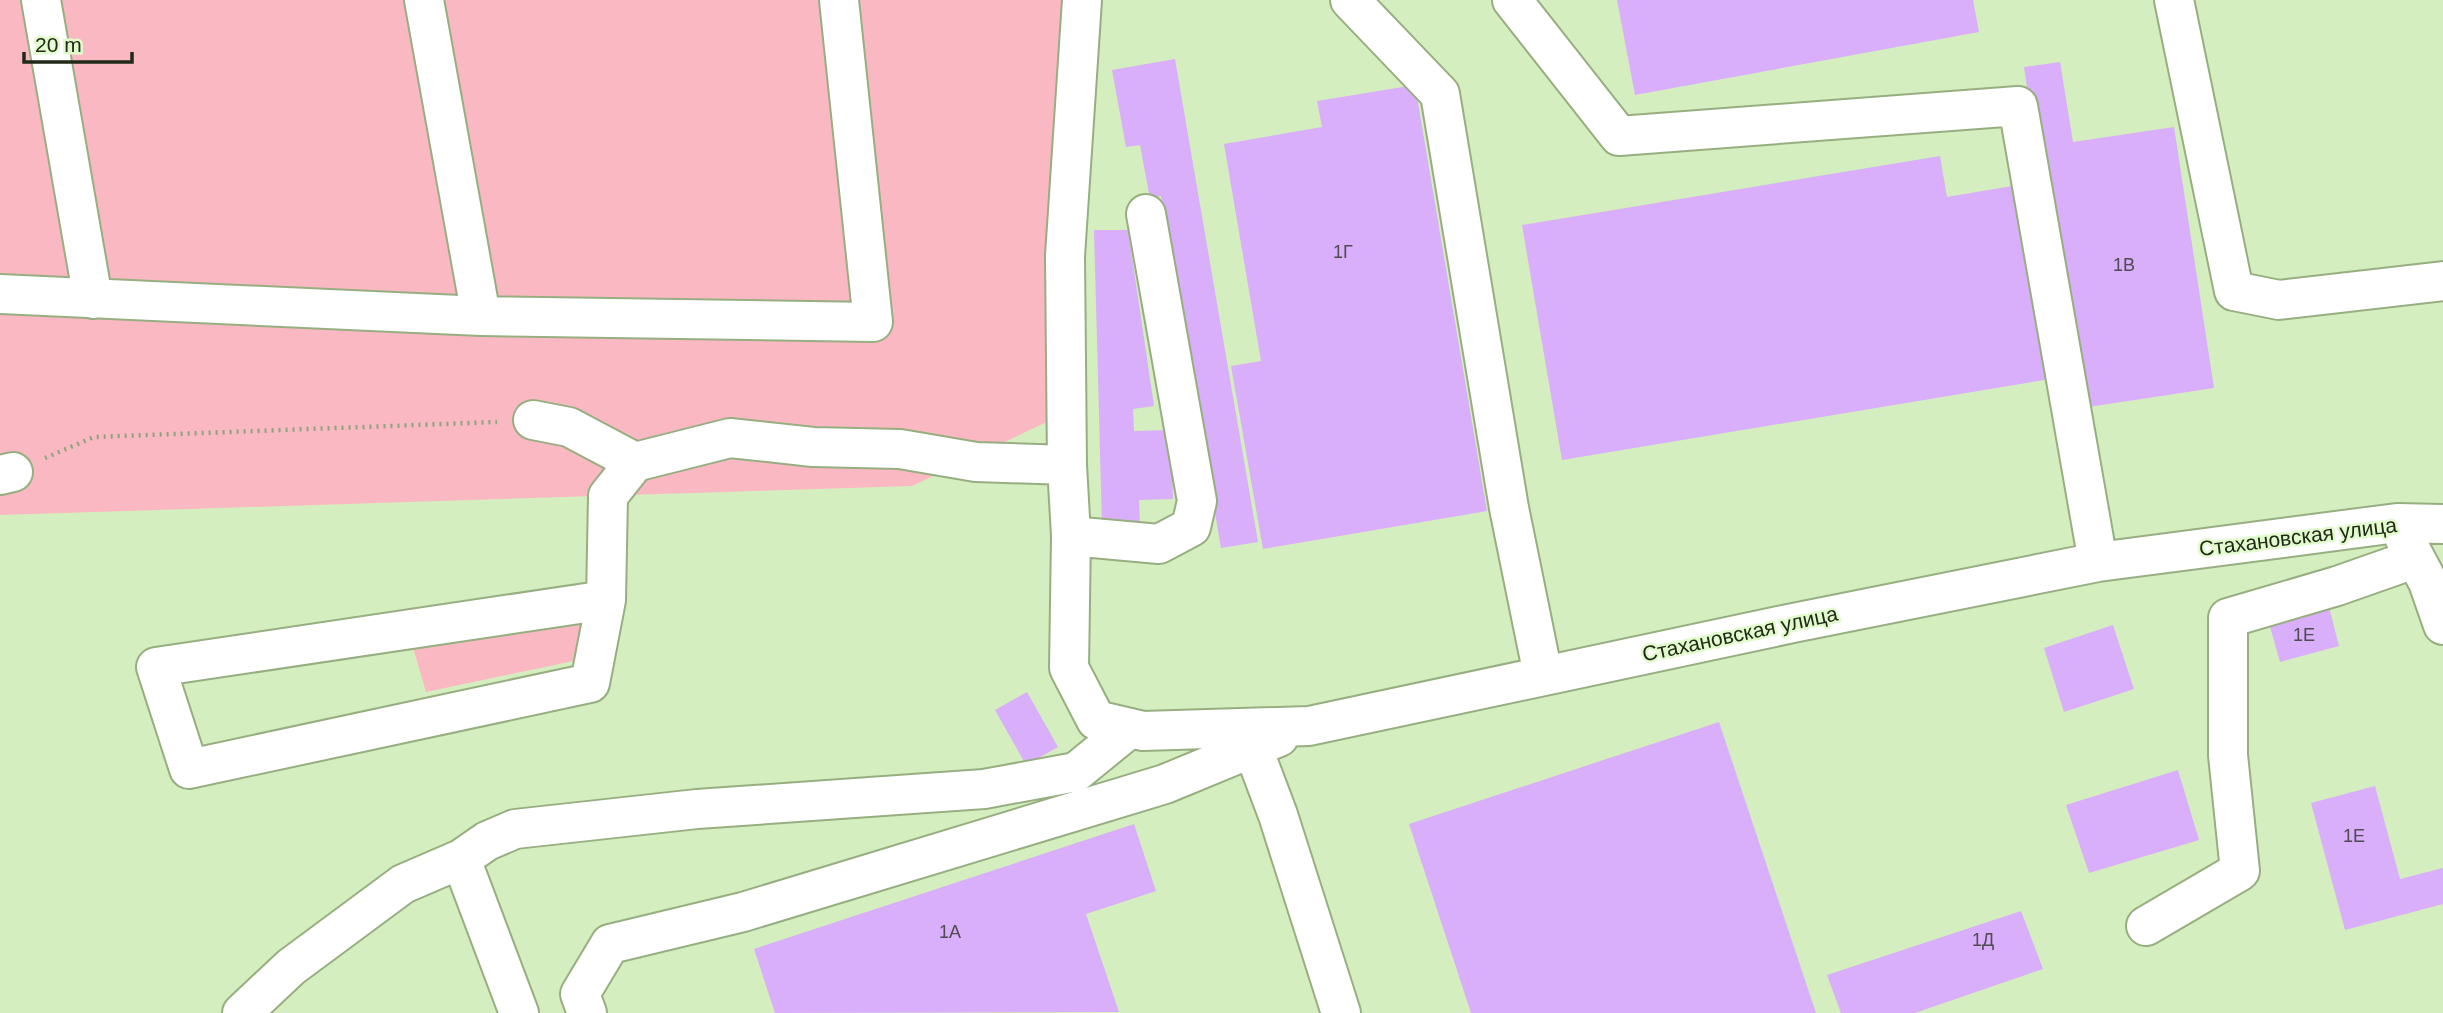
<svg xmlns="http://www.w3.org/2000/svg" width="2443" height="1013" viewBox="0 0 2443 1013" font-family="Helvetica,sans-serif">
<rect width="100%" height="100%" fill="#d5eebf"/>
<!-- green -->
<path fill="#fab9c2" d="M0 0H1068L1051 420 912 486 0 515Z
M581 620 589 639 583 659 426 692 411 641Z"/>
<!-- building -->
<path fill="#d9aefa" d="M1617 0H1973L1979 32 1635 95Z
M1175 59 1258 542 1221 548 1161 196 1150 199 1140 145 1126 147 1112 70Z
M2060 62 2073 142 2174 127 2214 388 2075 409 2024 67Z
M1415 85 1487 511 1263 549 1231 366 1261 361 1224 144 1322 127 1317 101Z
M1940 156 1947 197 2018 185 2050 379 1562 460 1522 225Z
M1094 230H1128L1154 406 1133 409 1134 431 1171 430 1173 499 1139 500 1140 525 1102 526Z
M2329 607 2339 646 2280 662 2269 623Z
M2113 625 2134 689 2064 712 2044 648Z
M1027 692 1058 747 1026 765 995 710Z
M1719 722 1816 1013H1471L1409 824Z
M2178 770 2199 840 2089 873 2066 805Z
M2375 786 2400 879 2443 868V904L2345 930 2311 803Z
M1134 824 1156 891 1086 914 1119 1012 775 1013 754 949Z
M2021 911 2043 969 1915 1013H1841L1827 975Z"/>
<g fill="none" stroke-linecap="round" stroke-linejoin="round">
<defs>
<path id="minor" d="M41 0 93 299
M424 0 481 316
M1082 0 1065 256 1067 465 1071 536 1069 668 1096 720 1143 731 1309 726 1793 623 2098 562 2397 523 2443 524
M1350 0 1440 94 1509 508 1543 675
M1512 0 1619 136 2018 106 2098 562
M2174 0 2234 291 2279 300 2443 281
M0 294 481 316 873 322 839 0
M533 420 569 427 635 462 730 438 813 447 900 449 976 462 1067 465
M0 475 13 472
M1071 536 1159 544 1191 527 1197 501 1146 214
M2404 537 2428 582 2443 625
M606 600 156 667 189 769 590 683 606 600 608 496 635 462
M1252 746 1278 815 1341 1013
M2146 926 2240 871 2228 755V618L2337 586 2414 559
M242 1013 291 967 403 884 461 859
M519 1013 461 859 487 841 515 829 697 809 984 789 1076 772 1130 728
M587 1013 580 994 610 944 743 912 1165 784 1279 737"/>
</defs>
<!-- minor casing -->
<use href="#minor" stroke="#97ae81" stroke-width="42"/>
<!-- path -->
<path stroke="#8fa27e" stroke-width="4.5" stroke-dasharray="2 5" stroke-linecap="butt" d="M45 458 94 437 497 422"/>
<!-- minor -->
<use href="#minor" stroke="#fff" stroke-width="38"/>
</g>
<g text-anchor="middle" stroke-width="5" stroke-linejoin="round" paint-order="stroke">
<!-- number labels -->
<g font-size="18" fill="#4f4b50">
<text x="1343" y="258">1Г</text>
<text x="2124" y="271">1В</text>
<text x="2304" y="641">1Е</text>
<text x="2354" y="842">1Е</text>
<text x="950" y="938">1А</text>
<text x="1983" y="946">1Д</text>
</g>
<!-- street labels -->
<g font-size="21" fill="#212a18" stroke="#e2fbcc">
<text transform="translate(2298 537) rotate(-7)" y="7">Стахановская улица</text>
<text transform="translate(1740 634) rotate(-12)" y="7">Стахановская улица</text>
</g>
</g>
<!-- scale -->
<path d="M24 52v10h108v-10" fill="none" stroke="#212a18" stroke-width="3.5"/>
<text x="35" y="52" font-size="21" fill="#212a18" stroke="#e2fbcc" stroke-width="5" paint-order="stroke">20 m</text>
</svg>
